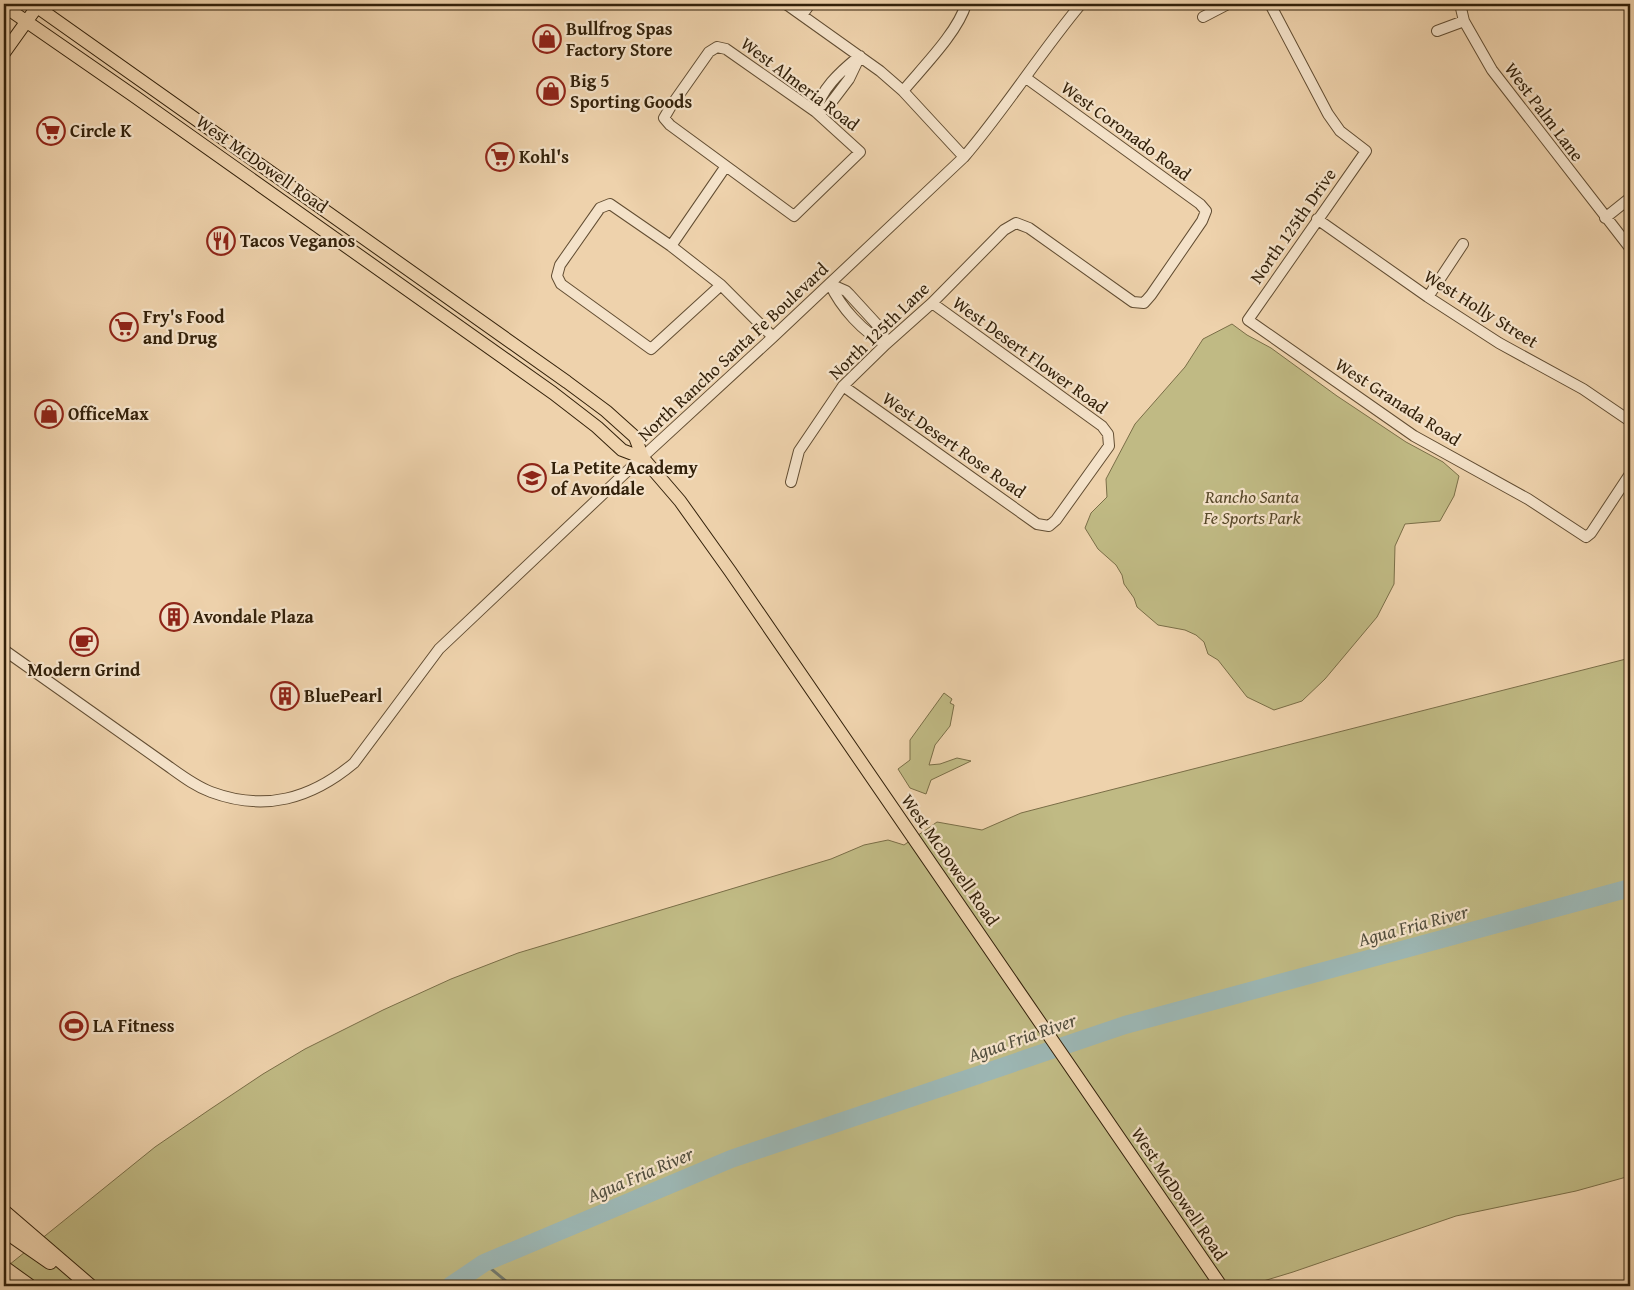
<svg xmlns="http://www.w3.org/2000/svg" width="1634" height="1290" viewBox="0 0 1634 1290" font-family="'Gentium Book Plus',serif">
<rect width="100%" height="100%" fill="#eed2ac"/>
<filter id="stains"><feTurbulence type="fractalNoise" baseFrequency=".004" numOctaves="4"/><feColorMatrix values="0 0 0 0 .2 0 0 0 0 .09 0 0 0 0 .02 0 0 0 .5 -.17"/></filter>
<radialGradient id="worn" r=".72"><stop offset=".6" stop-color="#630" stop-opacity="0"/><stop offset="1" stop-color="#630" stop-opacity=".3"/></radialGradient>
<!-- green -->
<path fill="#c0ba84" stroke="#7a6e47" d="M1232 324 1247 335 1271 348 1337 396 1406 442 1443 462 1459 476 1454 496 1440 521 1405 524 1395 546 1394 584 1377 617 1325 679 1302 701 1274 710 1247 697 1218 660 1208 654 1204 642 1196 635 1185 630 1158 625 1137 607 1134 598 1124 584 1122 575 1116 565 1098 549 1085 528 1091 513 1107 497 1106 479 1135 424 1185 367 1203 339Z
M1630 658V1176L1576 1191 1456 1216 1293 1272 1247 1286H4V1269L155 1147 209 1110 263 1074 305 1049 383 1010 451 979 518 953 831 859 864 845 888 840 904 845 937 822 982 830 1021 813 1071 800Z
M944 693 952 699 950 703 954 705 950 726 935 745 929 765 940 764 957 758 971 761 931 780 926 794 910 788 898 769 910 760V740Z"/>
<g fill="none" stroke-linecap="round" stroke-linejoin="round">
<!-- stream -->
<path stroke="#727a6f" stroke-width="3" d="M484 1263 512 1286"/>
<!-- river -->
<path stroke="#9cb6b3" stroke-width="18" d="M450 1286 484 1263 731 1159 1125 1025 1630 888"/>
<defs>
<path id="minor" d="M786 4 880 71 903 91 964 157
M1270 4 1328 114 1340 131 1366 151 1248 320 1414 436 1528 499 1586 537 1591 533 1630 474
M1460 4 1464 21 1492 70 1630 248
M802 15 810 4
M1203 17 1228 4
M1437 31 1464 21
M717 47 726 49 816 112 860 152 794 216 670 125 664 118 671 106 709 52Z
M903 91C922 68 958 32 966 4
M816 112 827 108 849 79 860 56
M816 112C820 90 840 72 857 58
M1605 218 1630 198
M1317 219 1428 297 1499 343 1583 389 1630 421
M671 246 726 166
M830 284 846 291 849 294 882 330 886 344
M830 284C841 308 863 332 886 344
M721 285 651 349 561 284 557 276 560 265 600 208 610 204 671 246 721 285 773 337
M1428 297 1463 244
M843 386 1037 524 1049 526 1056 520 1109 446 1108 434 1102 426 932 303
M791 482 799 451 843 386 886 344 932 303 1004 230 1016 223 1029 228 1133 302 1144 303 1151 295 1202 221 1206 211 1200 204 1026 78
M4 650 168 766C182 776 195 786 211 792 265 812 311 799 354 763L439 649 623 475 773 337 964 157C1006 108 1040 53 1081 4"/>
<path id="major" d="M33 4 567 382 606 411 635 437 643 458 680 501 730 571 1221 1286
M4 6 134 96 553 393 597 427 622 450 643 458
M4 53 39 4"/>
<path id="highway" d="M4 1212 90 1286
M4 1230 50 1262
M4 1268 29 1286"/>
</defs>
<!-- minor casing -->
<use href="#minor" stroke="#624d32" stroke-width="12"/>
<!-- major casing -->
<use href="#major" stroke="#33210a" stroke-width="14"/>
<!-- highway casing -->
<use href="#highway" stroke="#33210a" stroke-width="16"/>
<!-- minor -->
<use href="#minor" stroke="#f4e2c9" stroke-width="10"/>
<!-- major -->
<use href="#major" stroke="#eed2ac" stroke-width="12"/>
<!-- highway -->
<use href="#highway" stroke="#eed2ac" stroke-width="14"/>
</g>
<!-- icons -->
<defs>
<symbol id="shop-ring" viewBox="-11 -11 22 22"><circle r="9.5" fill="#f4e2c9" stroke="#8f2418" stroke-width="1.5"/><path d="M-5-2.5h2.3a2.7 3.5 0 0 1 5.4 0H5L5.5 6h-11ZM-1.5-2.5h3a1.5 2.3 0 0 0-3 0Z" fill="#8f2418"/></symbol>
<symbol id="supermarket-ring" viewBox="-11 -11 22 22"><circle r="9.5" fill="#f4e2c9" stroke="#8f2418" stroke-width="1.5"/><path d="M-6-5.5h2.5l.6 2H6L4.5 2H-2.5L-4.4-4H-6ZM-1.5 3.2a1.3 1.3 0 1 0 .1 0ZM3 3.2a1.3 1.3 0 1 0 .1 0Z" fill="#8f2418"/></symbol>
<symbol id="restaurant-ring" viewBox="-11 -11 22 22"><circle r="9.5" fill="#f4e2c9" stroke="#8f2418" stroke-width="1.5"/><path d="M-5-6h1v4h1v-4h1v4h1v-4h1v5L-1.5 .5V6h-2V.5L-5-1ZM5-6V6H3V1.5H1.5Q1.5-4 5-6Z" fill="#8f2418"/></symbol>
<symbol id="school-ring" viewBox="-11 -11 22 22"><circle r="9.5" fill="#f4e2c9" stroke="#8f2418" stroke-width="1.5"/><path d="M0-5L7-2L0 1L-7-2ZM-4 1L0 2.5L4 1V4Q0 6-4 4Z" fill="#8f2418"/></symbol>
<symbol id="building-ring" viewBox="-11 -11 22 22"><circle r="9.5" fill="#f4e2c9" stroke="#8f2418" stroke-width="1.5"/><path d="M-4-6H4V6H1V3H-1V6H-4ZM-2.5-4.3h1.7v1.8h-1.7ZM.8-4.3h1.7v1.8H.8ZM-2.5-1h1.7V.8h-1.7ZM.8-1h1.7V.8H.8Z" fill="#8f2418"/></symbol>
<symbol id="cafe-ring" viewBox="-11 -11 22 22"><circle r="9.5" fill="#f4e2c9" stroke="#8f2418" stroke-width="1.5"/><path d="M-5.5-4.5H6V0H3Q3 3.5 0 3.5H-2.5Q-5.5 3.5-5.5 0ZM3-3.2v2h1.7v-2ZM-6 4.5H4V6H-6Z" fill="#8f2418"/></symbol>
<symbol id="stadium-ring" viewBox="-11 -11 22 22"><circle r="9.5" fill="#f4e2c9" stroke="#8f2418" stroke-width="1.5"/><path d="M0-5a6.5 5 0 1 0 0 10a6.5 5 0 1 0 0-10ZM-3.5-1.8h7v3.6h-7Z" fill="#8f2418"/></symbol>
</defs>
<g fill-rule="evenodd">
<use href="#shop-ring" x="531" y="23" width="32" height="32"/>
<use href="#shop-ring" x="535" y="75" width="32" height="32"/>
<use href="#supermarket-ring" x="35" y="115" width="32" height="32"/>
<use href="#supermarket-ring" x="484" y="141" width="32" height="32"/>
<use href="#restaurant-ring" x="205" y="225" width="32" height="32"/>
<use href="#supermarket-ring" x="108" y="311" width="32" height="32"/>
<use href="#shop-ring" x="33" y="398" width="32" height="32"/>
<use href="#school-ring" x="516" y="462" width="32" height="32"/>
<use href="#building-ring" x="158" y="601" width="32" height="32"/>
<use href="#cafe-ring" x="68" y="626" width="32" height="32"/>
<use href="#building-ring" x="269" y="680" width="32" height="32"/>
<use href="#stadium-ring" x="58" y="1010" width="32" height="32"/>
</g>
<g text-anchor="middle" stroke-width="4.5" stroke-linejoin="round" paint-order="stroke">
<!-- poi labels -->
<g font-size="18" font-weight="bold" fill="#33210a" stroke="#f4e2c9" text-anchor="start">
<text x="566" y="35">Bullfrog Spas<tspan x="566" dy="21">Factory Store</tspan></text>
<text x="570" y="87">Big 5<tspan x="570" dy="21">Sporting Goods</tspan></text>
<text x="70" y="137">Circle K</text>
<text x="519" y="163">Kohl's</text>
<text x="240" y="247">Tacos Veganos</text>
<text x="143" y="323">Fry's Food<tspan x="143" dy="21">and Drug</tspan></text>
<text x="68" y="420">OfficeMax</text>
<text x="551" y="474">La Petite Academy<tspan x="551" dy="21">of Avondale</tspan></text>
<text x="193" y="623">Avondale Plaza</text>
<text x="84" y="676" text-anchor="middle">Modern Grind</text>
<text x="304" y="702">BluePearl</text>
<text x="93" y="1032">LA Fitness</text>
</g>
<!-- street labels -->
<g font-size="18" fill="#33210a" stroke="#f4e2c9">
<text transform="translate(800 84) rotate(37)" y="6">West Almeria Road</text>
<text transform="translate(1544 112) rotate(53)" y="6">West Palm Lane</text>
<text transform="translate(1126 131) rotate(36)" y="6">West Coronado Road</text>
<text transform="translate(262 164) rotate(35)" y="6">West McDowell Road</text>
<text transform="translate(1293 226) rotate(-55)" y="6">North 125th Drive</text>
<text transform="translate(1481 309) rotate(32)" y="6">West Holly Street</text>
<text transform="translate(879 331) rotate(-44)" y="6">North 125th Lane</text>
<text transform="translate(733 352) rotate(-43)" y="6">North Rancho Santa Fe Boulevard</text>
<text transform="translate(1030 355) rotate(36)" y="6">West Desert Flower Road</text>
<text transform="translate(1398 402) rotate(33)" y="6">West Granada Road</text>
<text transform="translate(954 445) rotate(35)" y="6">West Desert Rose Road</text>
<text transform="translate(950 860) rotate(55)" y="6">West McDowell Road</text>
<text transform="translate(1179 1194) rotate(56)" y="6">West McDowell Road</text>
</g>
<!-- park labels -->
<g font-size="18" font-style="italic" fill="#564728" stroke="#f4e2c9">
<text x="1252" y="503">Rancho Santa<tspan x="1252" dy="21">Fe Sports Park</tspan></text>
</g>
<!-- water labels -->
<g font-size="19" font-style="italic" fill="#524e3d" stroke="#f4e2c9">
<text transform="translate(1413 925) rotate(-15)" y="7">Agua Fria River</text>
<text transform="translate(1022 1037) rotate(-19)" y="7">Agua Fria River</text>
<text transform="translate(640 1174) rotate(-23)" y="7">Agua Fria River</text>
</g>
</g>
<!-- margin -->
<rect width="1634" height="1290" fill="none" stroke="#eed2ac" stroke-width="20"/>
<rect x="5" y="5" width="1624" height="1280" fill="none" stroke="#33210a" stroke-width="2.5"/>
<rect x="10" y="10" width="1614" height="1270" fill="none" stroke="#33210a"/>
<rect width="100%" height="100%" filter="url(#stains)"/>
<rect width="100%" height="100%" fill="url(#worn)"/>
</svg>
